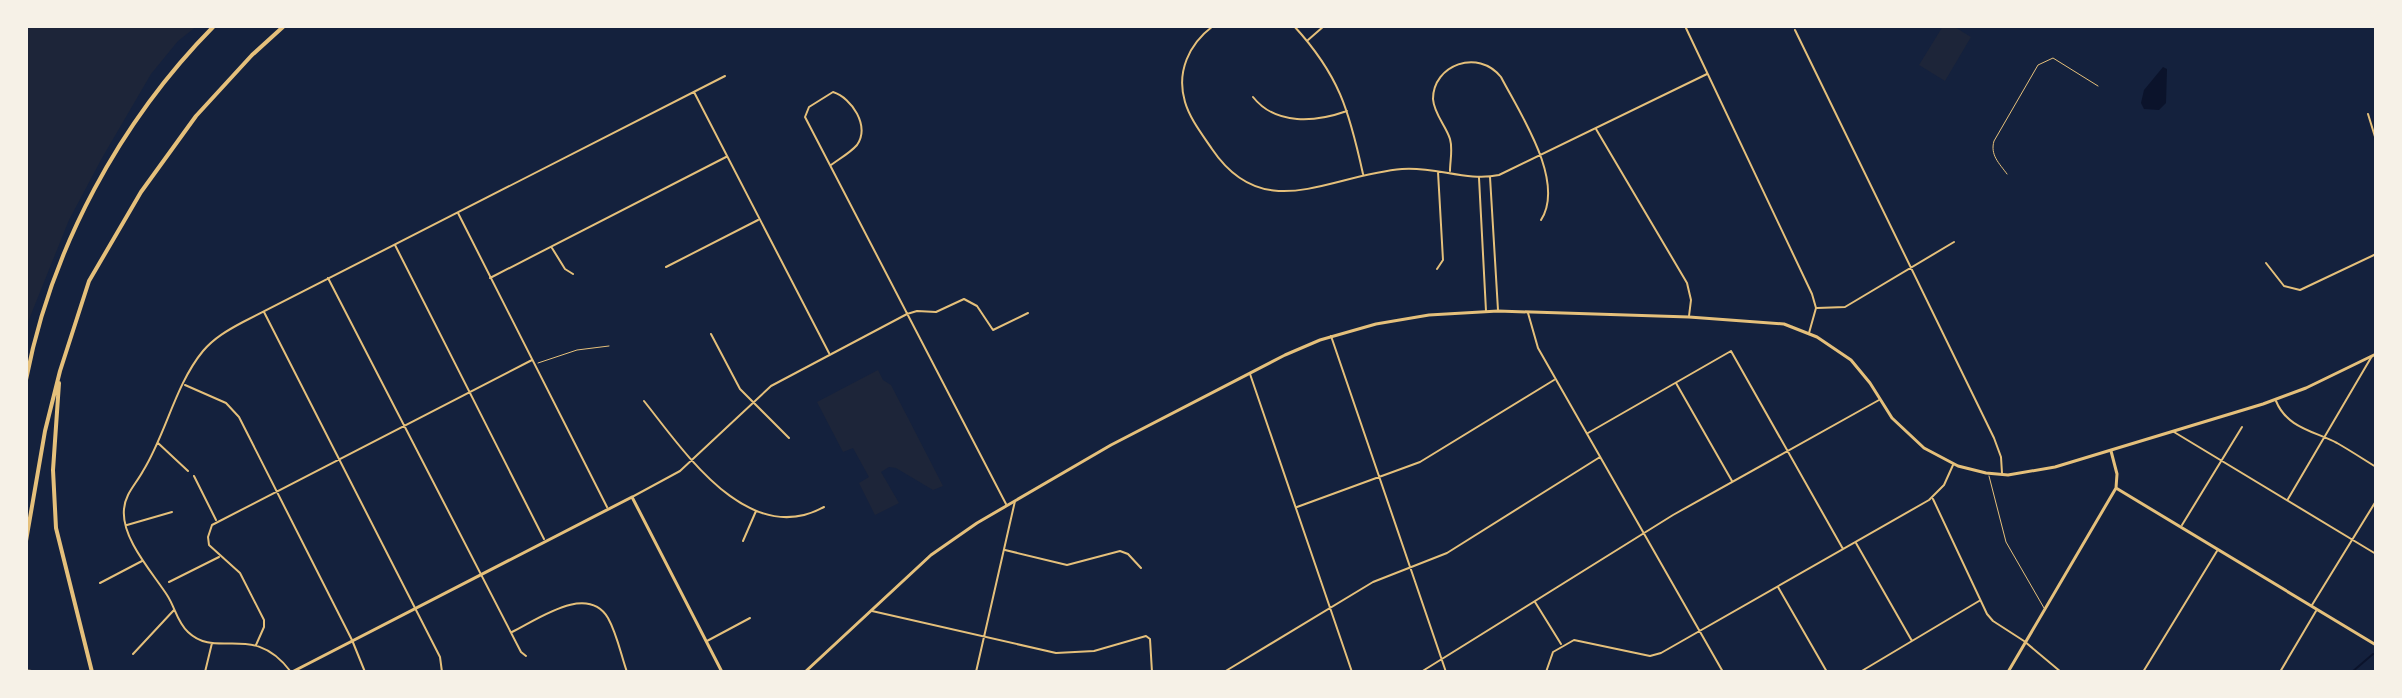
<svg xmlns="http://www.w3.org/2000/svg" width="2402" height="698" viewBox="0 0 2402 698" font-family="Montserrat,sans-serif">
<rect width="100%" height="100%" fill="#14213d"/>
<!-- green -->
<path fill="#1d2539" d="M26 26H197L178 41 151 74 102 158 69 220 26 327Z
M1943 26H1953L1971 37 1945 81 1919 65Z
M878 370 883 380 891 385 943 486 933 490 896 468 889 467 881 472 899 503 875 515 859 483 869 477 853 448 843 452 817 402Z"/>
<!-- water -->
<path fill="#0b132b" d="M2163 67 2167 69 2166 103 2159 110 2144 109 2141 103 2144 90Z"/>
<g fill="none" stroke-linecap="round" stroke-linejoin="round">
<!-- stream -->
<path stroke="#0b132b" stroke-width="2" d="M2352 672 2373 654"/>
<!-- service -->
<path stroke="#e5c07b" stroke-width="1" d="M2007 174C1999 163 1990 155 1994 141L2038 65 2053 58 2098 86
M538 363 577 350 609 346
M1989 476 2006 542 2044 608"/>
<!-- minor -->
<path stroke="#e5c07b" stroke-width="2" d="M1213 26C1189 44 1176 72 1185 102 1190 119 1202 134 1212 149 1264 226 1329 175 1402 169 1435 166 1467 182 1499 175L1707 74
M1294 26C1339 75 1349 110 1363 174
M1685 26 1812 294 1816 308 1809 333
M1795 30 1994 438 2001 457 2002 473
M1308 40 1324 26
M694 92 829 353
M1253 97C1276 126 1316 122 1347 111
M2368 114 2376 140
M1596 129 1687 283 1691 300 1689 316
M831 165C839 159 850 153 857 145 870 126 852 98 833 92L809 107 805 117 1006 504
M1450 171C1450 161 1453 149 1450 139 1446 126 1434 114 1433 99 1433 65 1478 48 1501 77 1519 112 1566 181 1541 220
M1490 177 1498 310
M1479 178 1486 311
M458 213 607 507
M395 245 544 539
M552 248 565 269 573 274
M2266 263 2284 286 2300 290 2376 254
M666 267 758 220
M1437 269 1443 260 1438 172
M328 278 521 652 526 656
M490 278 726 157
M1817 308 1845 307 1954 242
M264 312 440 657 442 672
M1528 313 1538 348 1723 672
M711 334 740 389 789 438
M1331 336 1446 672
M1250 374 1352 672
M1676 383 1732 481
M185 385 226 403 239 417 352 640 365 672
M644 401C684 451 748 549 824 507
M2276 401C2287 428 2314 431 2337 443 2351 451 2363 459 2376 467
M2174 432 2376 554
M1588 433 1731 351 1843 549
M158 443 188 471
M194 476 216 520
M632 497 680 471 771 386 907 314 917 311 936 312 964 299 977 306 993 330 1028 313
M1933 499 1987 614 1993 621 2024 641 2061 672
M2288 499 2372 356
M1297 507 1420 462 1554 380
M127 525 172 512
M2182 525 2242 427
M743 541 756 511
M1856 543 1912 641
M1005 550 1067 565 1120 551 1128 554 1141 568
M169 582 219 557
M100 583 142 561
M1778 587 1827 672
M1535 602 1561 644
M2312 605 2376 501
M872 611 1056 653 1094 651 1146 636 1150 639 1152 672
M512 632C537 620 587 583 608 618 617 634 621 655 627 672
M707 641 750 618
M256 645 264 627V620L240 573 209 545 208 537 212 525 532 360
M133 654 174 610
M205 672 212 643
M291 672C253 621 217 660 188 632 177 622 175 607 167 595 152 572 121 538 124 509 125 494 136 484 143 471 166 434 175 385 203 351 214 338 228 330 243 322L725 76
M976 672 1015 501
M1224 672 1373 582 1447 553 1600 457
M1421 672 1673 515 1879 400
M1546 672 1553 652 1574 640 1650 656 1661 653 1929 500 1944 485 1953 465
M1860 672 1979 601
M2143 672 2217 551
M2280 672 2316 611"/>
<!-- tertiary -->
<path stroke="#e5c07b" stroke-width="3" d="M2116 488 2376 645
M292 672 632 497 722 672
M2008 672 2116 488 2117 474 2111 451"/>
<!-- secondary -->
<path stroke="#e5c07b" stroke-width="3" d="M805 672 931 555 977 523 1111 445 1285 355 1320 340 1376 324 1429 315 1498 311 1689 317 1784 324 1817 337 1851 360 1870 383 1892 418 1924 448 1958 466 1986 473 2008 475 2055 467 2263 404 2306 388 2376 354"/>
<!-- motorway -->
<path stroke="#e5c07b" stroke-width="4" d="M26 380C51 249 120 121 214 26
M59 383 53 470 56 528 92 672
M26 541 45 431 60 371 89 281 141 192 196 116 252 55 284 26"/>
<!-- rail -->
<path stroke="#918062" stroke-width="2" d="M26 670 37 672"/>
</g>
<!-- border -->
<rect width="2402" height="698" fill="none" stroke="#f6f1e7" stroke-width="56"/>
</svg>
